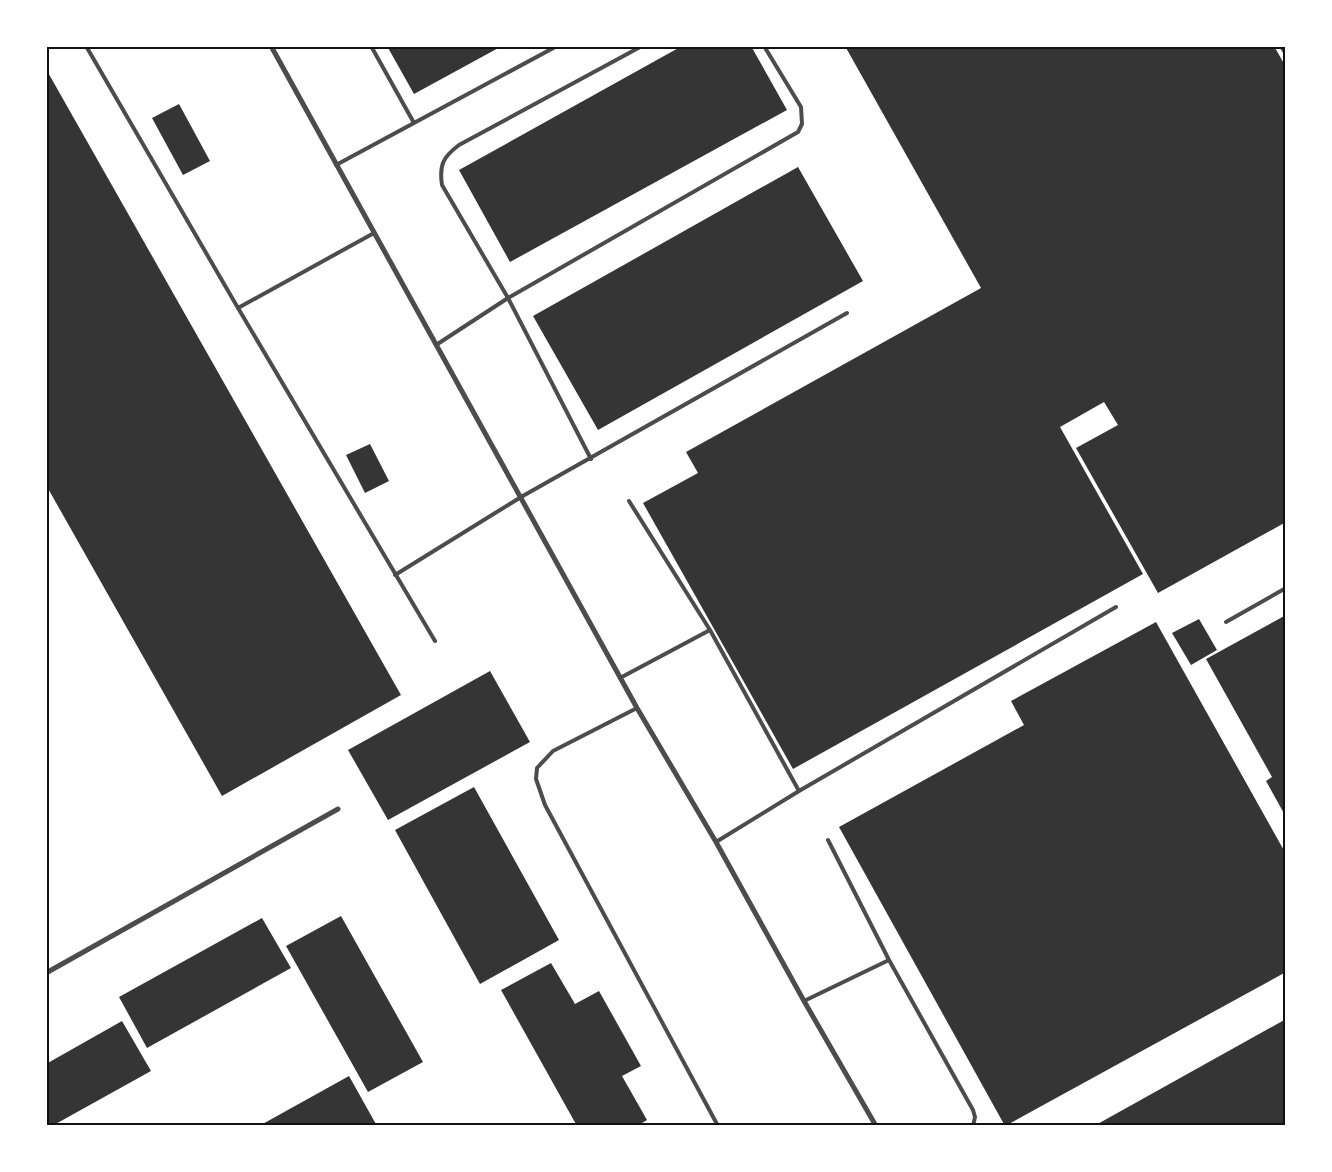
<svg xmlns="http://www.w3.org/2000/svg" width="1332" height="1172" viewBox="0 0 1332 1172" font-family="Helvetica,sans-serif">
<rect width="100%" height="100%" fill="#fff"/>
<!-- building -->
<path fill="#353535" d="M387 46H502L414 94Z
M682 46H751L787 110 510 262 459 170Z
M845 46H1274L1286 67V522L1158 593 1076 448 1118 425 1104 402 1060 427 1143 574 793 769 643 503 698 473 686 452 981 288Z
M46 69 401 695 222 796 46 485Z
M179 104 210 161 183 175 152 118Z
M798 167 863 281 598 430 533 316Z
M370 444 389 481 365 493 346 455Z
M1286 615V817L1266 781 1272 777 1206 659Z
M1199 619 1217 650 1191 665 1172 633Z
M1156 622 1286 854V972L1005 1126 839 827 1024 725 1011 701Z
M490 671 530 742 388 820 348 750Z
M474 787 559 940 480 984 395 830Z
M341 916 423 1062 368 1092 286 946Z
M262 918 291 968 147 1048 119 997Z
M551 963 575 1004 599 991 641 1066 622 1076 647 1120 637 1126H577L501 990Z
M1286 1019V1126H1094Z
M122 1021 151 1071 52 1126H46V1064Z
M349 1076 377 1126H259Z"/>
<g fill="none" stroke-linecap="round" stroke-linejoin="round">
<!-- service -->
<path stroke="#4c4c4c" stroke-width="4" d="M86 46 238 308 435 641
M371 46 414 123
M1281 46 1286 54
M336 165 557 46
M238 308 374 233
M436 345 508 298 798 132 802 124 801 107 764 46
M591 459 508 298 442 185C439 165 443 157 459 145L642 46
M629 501 710 630 799 791
M395 575 521 497 847 313
M1226 622 1286 588
M620 678 710 630
M637 708 553 751 537 768 536 779 545 805 718 1126
M828 840 889 960 973 1110 975 1117 973 1126
M716 842 799 791 1116 607
M804 1001 889 960"/>
<!-- minor -->
<path stroke="#4c4c4c" stroke-width="5" d="M271 46 637 708 716 842 804 1001 876 1126
M46 973 338 809"/>
</g>
<!-- border -->
<rect width="1332" height="1172" fill="none" stroke="#ffffff" stroke-width="95"/>
<rect x="48" y="48" width="1236" height="1076" fill="none" stroke="#111" stroke-width="2"/>
</svg>
